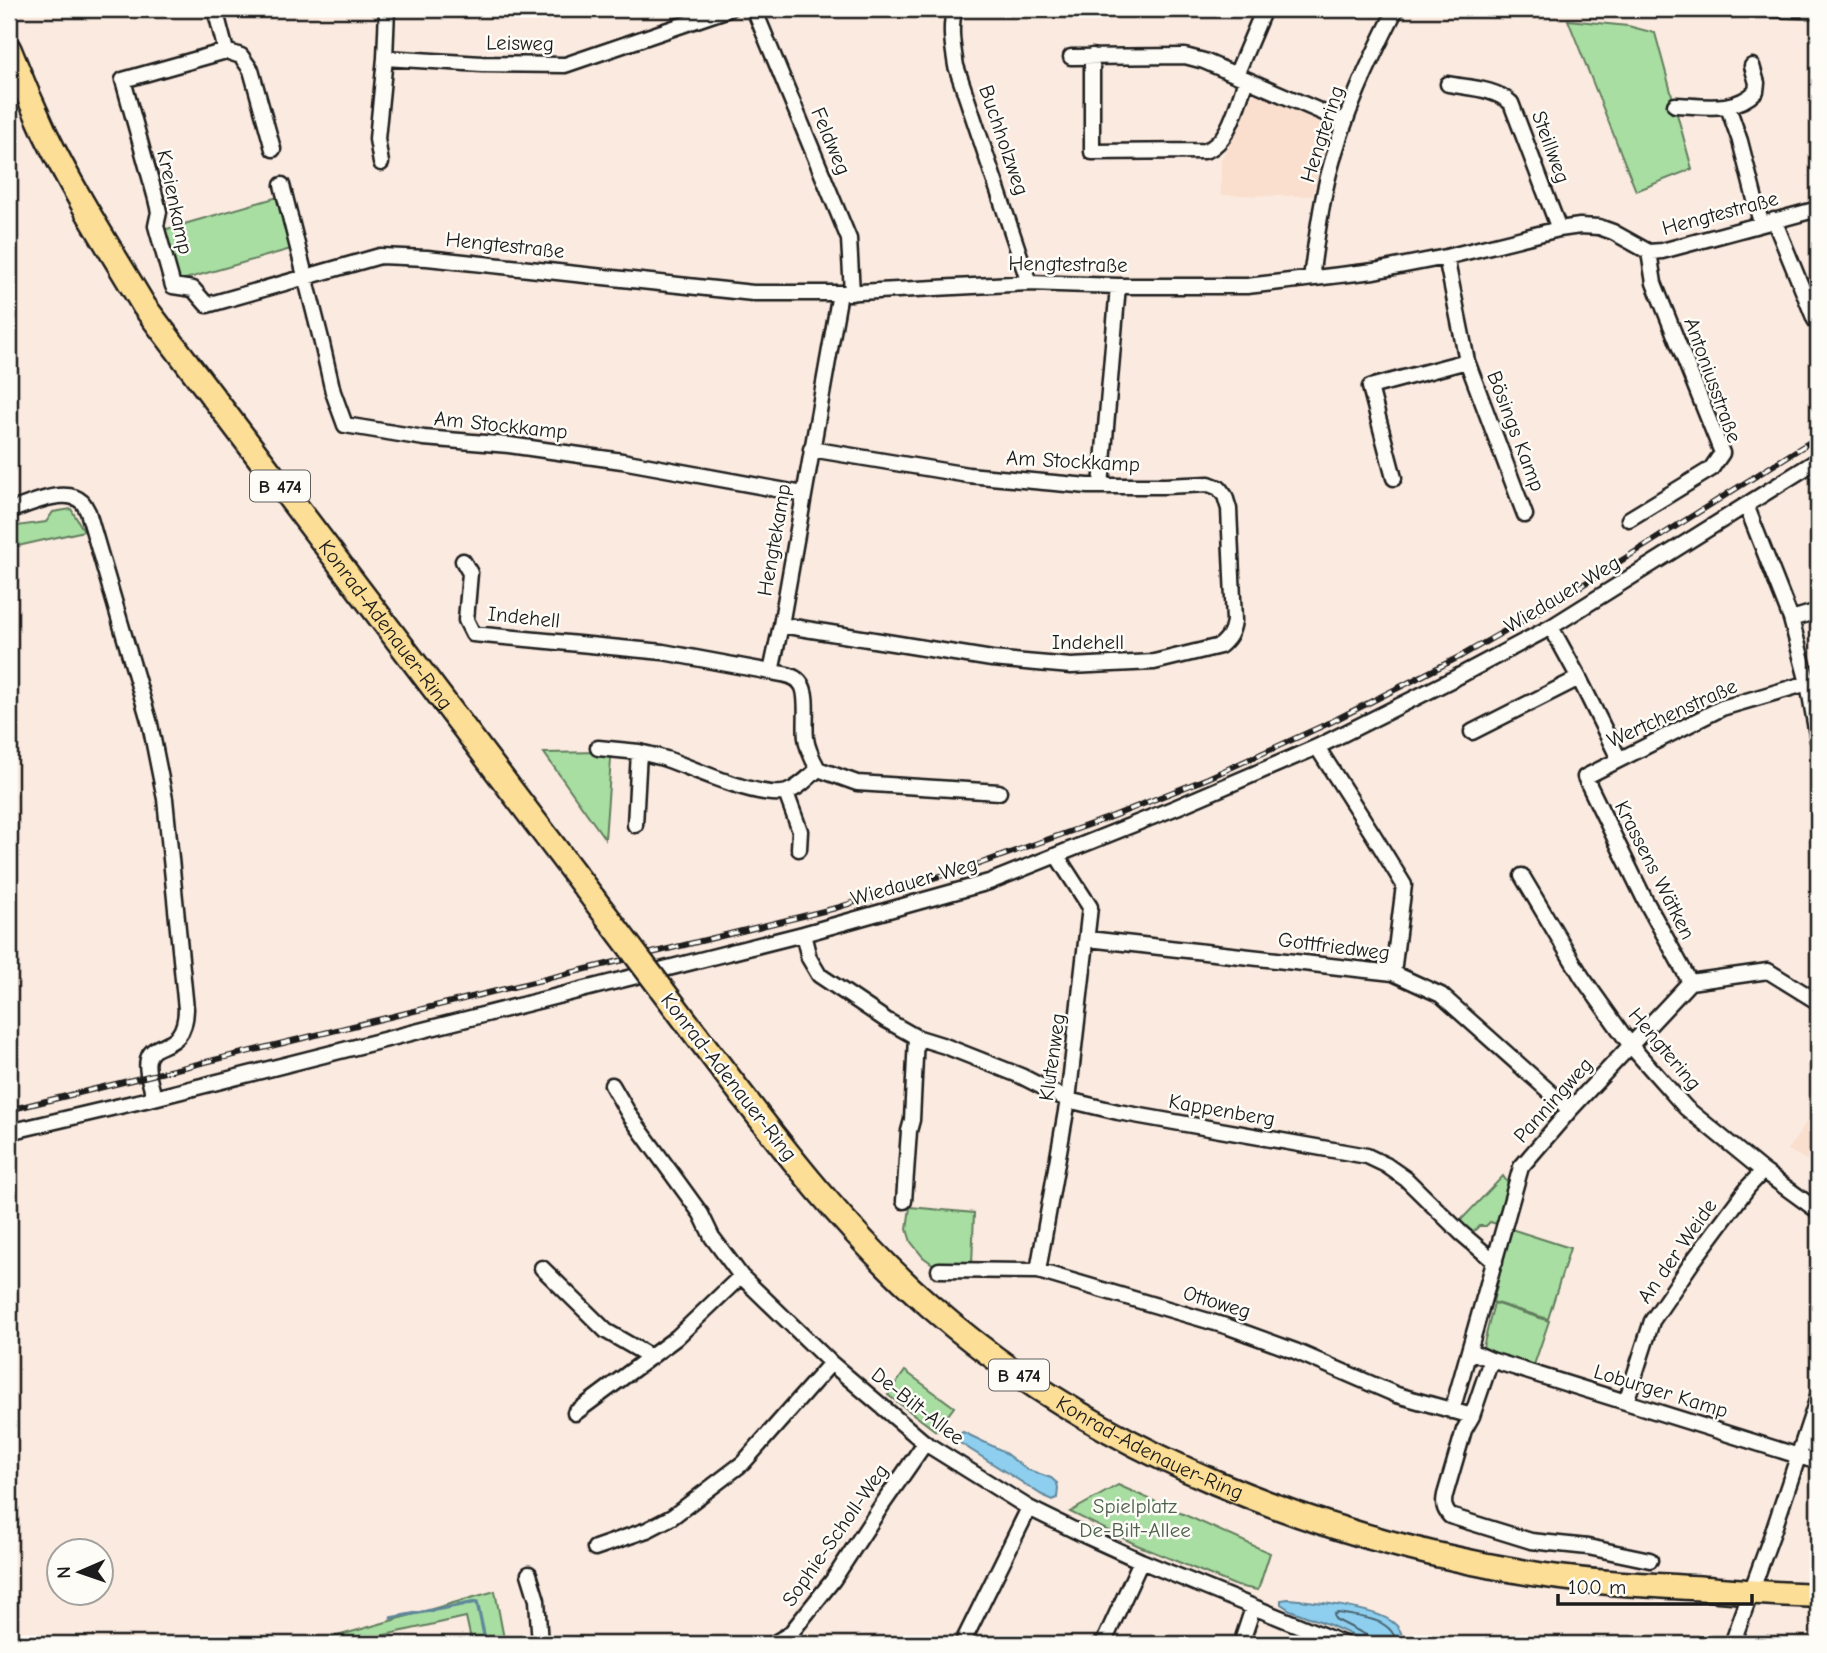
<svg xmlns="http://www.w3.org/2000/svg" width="1827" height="1653" viewBox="0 0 1827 1653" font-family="'Comic Neue',sans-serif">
<rect width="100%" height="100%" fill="#fbeadf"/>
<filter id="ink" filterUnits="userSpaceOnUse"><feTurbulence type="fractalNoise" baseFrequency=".0143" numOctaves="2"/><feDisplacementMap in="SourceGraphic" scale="14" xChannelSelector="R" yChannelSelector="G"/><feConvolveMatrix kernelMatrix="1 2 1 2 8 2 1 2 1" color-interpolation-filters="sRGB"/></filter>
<g filter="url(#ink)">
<!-- built -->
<path fill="#fadece" d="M1255 94H1263L1331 122 1312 196 1221 195V161L1245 102Z
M1818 1105V1166L1788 1150Z"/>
<!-- green -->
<path fill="#a8dea1" stroke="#627d5e" stroke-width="2" d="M1568 20 1628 26 1655 33 1692 169 1636 191Z
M285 195 298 247 175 282 160 231Z
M71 509 84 531 9 548V527L46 522 53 512Z
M602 752 611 759 605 839 544 753Z
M1503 1176 1507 1182 1512 1184 1500 1225 1490 1222 1486 1226H1479L1473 1232 1459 1222Z
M910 1207 974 1213 972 1265H934L923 1257 911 1242 907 1229Z
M1511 1229 1570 1248 1548 1319 1493 1302Z
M1494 1303 1549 1321 1534 1365 1502 1356 1483 1347Z
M905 1371 954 1407 936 1431 888 1395Z
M1118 1485 1270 1553 1258 1590 1237 1586 1137 1545 1070 1512Z
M495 1591 505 1644H472L466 1617 344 1644H329L327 1639Z"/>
<!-- water -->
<path fill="#8ecfef" stroke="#60879b" stroke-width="2" d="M963 1432 1001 1450 1026 1469 1051 1478 1057 1483 1058 1488 1057 1498 1053 1500 1042 1495 957 1441 958 1435Z
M1288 1599C1311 1601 1373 1608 1391 1621 1399 1626 1403 1635 1403 1644H1371L1330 1625 1290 1610 1281 1604V1600Z"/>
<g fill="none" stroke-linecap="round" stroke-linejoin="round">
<!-- shore -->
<path stroke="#4a6470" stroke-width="2" d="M1371 1644 1368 1636 1335 1619 1334 1614 1338 1613C1359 1617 1392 1617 1397 1644"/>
<!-- stream -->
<path stroke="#60879b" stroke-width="3.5" d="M391 1618 477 1602 486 1644"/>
<defs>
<path id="minor" d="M215 9 226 51
M754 9 849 239 852 293
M955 9C949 27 953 47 956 66L1029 283
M1092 56V152L1204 151C1207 150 1211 149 1214 146 1231 134 1239 99 1246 80
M1071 57 1185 56 1204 61 1345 122
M385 58 482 64 565 65 729 9
M1236 75 1264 9
M1448 84C1468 88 1495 88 1511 103L1559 229
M1675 105C1703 106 1735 113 1756 91L1757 83 1752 66
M1728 107 1740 141 1761 223
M273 149 251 70 241 56 226 51 123 80 156 199 159 212 156 226 173 286 193 289 207 305 380 256 427 258 753 293H840L1029 283 1118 286H1247L1374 271 1446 257 1559 229 1580 226 1599 227 1613 232 1649 252 1662 251 1818 209
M381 163 377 139 385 58 387 9
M282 185 321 339 333 392 345 425 424 438 509 445 622 461 803 494
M1774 220 1815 320 1818 319
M1446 257 1467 361 1525 515
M1311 278C1316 243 1320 207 1329 173 1344 115 1369 62 1396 9
M840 293 781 625 771 672C781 674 795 674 801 684 809 694 804 724 806 738 807 749 813 760 818 769L857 783 999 792
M1394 478 1370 387 1467 361
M1101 486 1118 286
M1746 505 1791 619 1808 683 1818 741
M9 511C27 505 66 486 82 502 85 505 86 509 88 512L150 724 165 799 186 1009C185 1054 154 1038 148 1059 145 1071 152 1087 154 1098
M1629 519 1711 469 1722 453 1654 283 1649 252
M463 561 470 573 466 620 473 634 663 652 771 672
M1791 619 1818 611
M781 625 992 659 1071 666 1154 662 1220 646C1229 638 1232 633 1234 621L1229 509 1225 496 1219 488 1209 484 1165 486H1088L968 475 811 449
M1551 627 1579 678 1619 759
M1472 732 1579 678
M1317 747 1374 836 1404 885 1393 973
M598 748 639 752
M786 793 800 831 799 849
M635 825 639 752C648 754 657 756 666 759 693 768 760 800 787 792 799 788 809 777 818 769
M1522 876 1582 977 1631 1046 1645 1062 1686 1108 1763 1171 1818 1211
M803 934 809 958 819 975 886 1020 916 1037 945 1046 1021 1076 1068 1100 1118 1112 1367 1156 1386 1165 1406 1179 1461 1233 1495 1262
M1088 939 1393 973 1441 995 1570 1110
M1690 982 1644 898 1585 777 1722 708 1808 683 1818 682
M1690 982 1768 971 1818 1002
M612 1085 630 1116 701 1214 712 1237 741 1276 831 1363 925 1443 1029 1508 1084 1535 1141 1561 1344 1644
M9 1132 154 1098 803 934 989 882 1177 807 1317 747 1457 677 1551 627 1818 460
M904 1201 909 1131 912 1120 916 1037
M542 1268 606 1331 651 1357
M939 1270 1038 1271 1229 1327 1295 1351 1397 1395 1472 1416
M1038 1271 1068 1100 1090 907 1057 856
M1470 1351 1491 1360 1472 1416 1464 1430 1445 1495C1443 1504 1444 1509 1450 1516L1531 1541 1588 1547 1650 1560
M1491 1360 1818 1462
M1626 1402 1652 1321 1693 1261 1748 1187 1763 1171
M1452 1411 1521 1167 1570 1110 1690 982
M575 1413 676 1338 741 1276
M595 1548 647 1530 672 1517 743 1463 831 1363
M529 1574 537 1600 540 1644
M773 1644 790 1634 833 1580 882 1505 925 1443
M962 1644 1029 1508
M1103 1644 1141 1561
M1241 1644 1253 1608
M1732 1644 1774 1529 1818 1397"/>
<g id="primary">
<path id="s1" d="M9 49C20 77 32 105 45 133 74 193 110 249 144 306L593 898"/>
<path id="s2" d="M697 1036C769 1130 839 1226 929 1305 1097 1453 1323 1541 1542 1575 1594 1583 1647 1585 1700 1588 1740 1591 1778 1595 1818 1595"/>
</g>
</defs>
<!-- minor casing -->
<use href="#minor" stroke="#1c1c1c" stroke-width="19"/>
<!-- primary casing -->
<use href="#primary" stroke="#1c1c1c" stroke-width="28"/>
<!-- minor -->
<use href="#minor" stroke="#fdfcf7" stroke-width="14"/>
<!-- primary -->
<use href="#primary" stroke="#fdde96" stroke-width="23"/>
<defs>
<path id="rail" d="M1683 9 1755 15 1818 17
M9 1110 836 908 976 865 1108 818 1208 778 1329 723 1461 656 1557 601 1818 437"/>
</defs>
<!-- rail casing -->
<use href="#rail" stroke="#1c1c1c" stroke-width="6"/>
<!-- rail -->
<use href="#rail" stroke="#fdfcf7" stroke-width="3.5" stroke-dasharray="10" stroke-linecap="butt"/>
<defs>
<path id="primary-bridge" d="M593 898 697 1036"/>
</defs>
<!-- primary-bridge casing -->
<use href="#primary-bridge" stroke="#1c1c1c" stroke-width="28" stroke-linecap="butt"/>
<!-- primary-bridge -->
<use href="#primary-bridge" stroke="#fdde96" stroke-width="23"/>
</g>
</g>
<g text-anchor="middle" stroke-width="5" stroke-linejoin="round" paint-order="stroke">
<!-- shield labels -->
<g fill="#fdfcf7" stroke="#605f5e" stroke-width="2">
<rect x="250" y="470.5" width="60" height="31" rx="5"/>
<rect x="989" y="1359.5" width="60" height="31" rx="5"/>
</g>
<g font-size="19" font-weight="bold" fill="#1c1c1c">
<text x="280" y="493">B 474</text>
<text x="1019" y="1382">B 474</text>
</g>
<!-- street labels -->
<g font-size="21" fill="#1c1c1c" stroke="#fdfcf7">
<text transform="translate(520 43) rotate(1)" y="7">Leisweg</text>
<text transform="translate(1322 134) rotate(-72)" y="7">Hengtering</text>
<text transform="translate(1004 140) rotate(71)" y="7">Buchholzweg</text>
<text transform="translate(831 141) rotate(67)" y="7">Feldweg</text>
<text transform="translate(1551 147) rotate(70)" y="7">Steillweg</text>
<text transform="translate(175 202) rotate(78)" y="7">Kreienkamp</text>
<text transform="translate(1720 213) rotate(-15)" y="7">Hengtestraße</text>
<text transform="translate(505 245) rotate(6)" y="7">Hengtestraße</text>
<text transform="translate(1068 264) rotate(1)" y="7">Hengtestraße</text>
<text transform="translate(1713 380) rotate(70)" y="7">Antoniusstraße</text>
<text transform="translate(501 425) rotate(6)" y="7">Am Stockkamp</text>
<text transform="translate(1516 431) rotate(69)" y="7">Bösings Kamp</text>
<text transform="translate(1073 461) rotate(3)" y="7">Am Stockkamp</text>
<text transform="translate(774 540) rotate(-80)" y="7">Hengtekamp</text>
<text transform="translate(1562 594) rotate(-31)" y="7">Wiedauer Weg</text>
<text transform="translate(524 617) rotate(6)" y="7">Indehell</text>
<text dy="7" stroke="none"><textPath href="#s1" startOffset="691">Konrad-Adenauer-Ring</textPath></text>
<text x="1088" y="649">Indehell</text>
<text transform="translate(1672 713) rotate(-24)" y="7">Wertchenstraße</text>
<text transform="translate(1655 870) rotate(63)" y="7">Krassens Wätken</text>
<text transform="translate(914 881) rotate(-16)" y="7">Wiedauer Weg</text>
<text transform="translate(1334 946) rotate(7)" y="7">Gottfriedweg</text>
<text transform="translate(1665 1049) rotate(50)" y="7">Hengtering</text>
<text transform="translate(1052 1057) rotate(-82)" y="7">Klutenweg</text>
<text transform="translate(729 1077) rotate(52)" y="7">Konrad-Adenauer-Ring</text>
<text transform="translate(1553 1100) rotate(-48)" y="7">Panningweg</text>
<text transform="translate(1222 1110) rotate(10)" y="7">Kappenberg</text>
<text transform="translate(1677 1251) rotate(-55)" y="7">An der Weide</text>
<text transform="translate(1217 1302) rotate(17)" y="7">Ottoweg</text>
<text transform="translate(1661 1391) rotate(17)" y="7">Loburger Kamp</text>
<text transform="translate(918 1406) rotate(38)" y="7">De-Bilt-Allee</text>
<text dy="7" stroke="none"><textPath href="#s2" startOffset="620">Konrad-Adenauer-Ring</textPath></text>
<text transform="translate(835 1535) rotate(-55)" y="7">Sophie-Scholl-Weg</text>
</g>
<!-- park labels -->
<g font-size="21" fill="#4d604b" stroke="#fdfcf7">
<text x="1135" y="1513">Spielplatz<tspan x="1135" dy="24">De-Bilt-Allee</tspan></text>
</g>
</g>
<!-- margin -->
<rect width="1827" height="1653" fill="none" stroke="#fdfcf7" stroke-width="35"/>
<rect x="18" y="18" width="1792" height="1618" fill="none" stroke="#1c1c1c" stroke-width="2.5" filter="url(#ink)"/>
<!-- north arrow -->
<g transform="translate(80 1572) rotate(268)"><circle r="33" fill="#fdfcf7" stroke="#a3a29f" stroke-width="2"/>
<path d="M0-5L12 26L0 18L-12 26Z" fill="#1c1c1c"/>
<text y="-10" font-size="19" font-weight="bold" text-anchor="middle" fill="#1c1c1c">N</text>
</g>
<!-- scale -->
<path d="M1558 1594v10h194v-10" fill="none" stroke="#1c1c1c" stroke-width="3.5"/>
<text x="1568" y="1594" font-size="21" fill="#1c1c1c" stroke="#fdfcf7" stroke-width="5" paint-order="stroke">100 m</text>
</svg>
